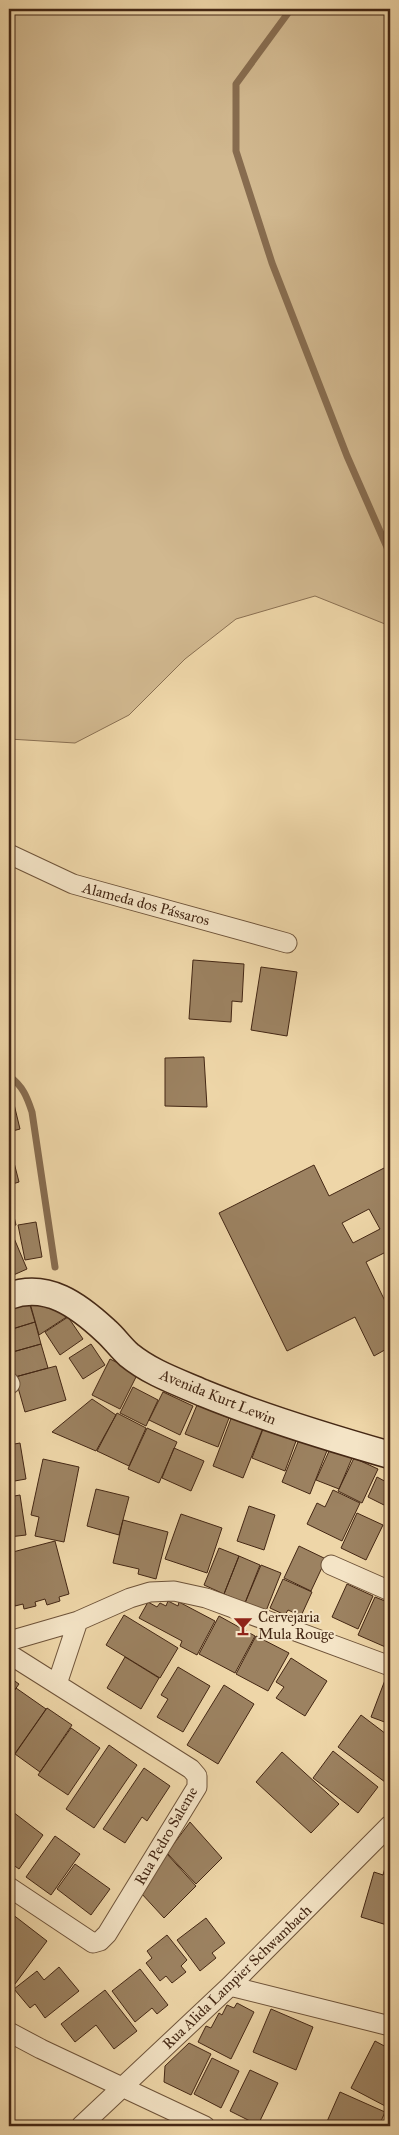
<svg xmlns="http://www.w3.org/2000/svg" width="399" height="2135" viewBox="0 0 399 2135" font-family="'IM FELL Great Primer',serif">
<rect width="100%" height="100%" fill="#eed6a8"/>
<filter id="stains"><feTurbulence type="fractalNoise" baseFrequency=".004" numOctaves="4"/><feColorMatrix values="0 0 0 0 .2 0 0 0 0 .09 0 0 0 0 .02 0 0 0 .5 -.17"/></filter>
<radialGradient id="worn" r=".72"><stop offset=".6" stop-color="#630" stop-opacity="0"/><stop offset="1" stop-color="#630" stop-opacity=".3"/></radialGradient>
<!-- green -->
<path fill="#d1b88f" stroke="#8a7052" d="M9 9H390V626L315 596 236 619 185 659 129 715 75 743 9 739Z"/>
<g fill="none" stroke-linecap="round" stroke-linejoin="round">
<!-- stream -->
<path stroke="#876c4f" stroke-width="7" d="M291 9 236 84V151L272 263 347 456 390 554
M9 1076C23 1086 27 1097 32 1112L55 1267"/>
</g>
<!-- building -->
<path fill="#9c8261" stroke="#442714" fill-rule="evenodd" d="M193 960 244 964 242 1002 232 1001 231 1022 189 1019Z
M261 967 297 972 287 1036 251 1030Z
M204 1057 207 1107 165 1106V1058Z
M13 1100 20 1129 9 1132V1101Z
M9 1143 19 1182 9 1185Z
M314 1165 329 1196 390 1165V1250L366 1262 385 1301 390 1298V1347L374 1356 355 1317 287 1351 219 1213ZM369 1209 380 1229 353 1243 342 1223Z
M9 1196 16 1225 9 1226Z
M36 1222 42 1257 25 1260 18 1225Z
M11 1231 27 1269 9 1277V1232Z
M27 1295 35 1322 9 1330V1301Z
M28 1296 68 1316 39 1335Z
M68 1317 83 1339 60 1355 45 1332Z
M35 1322 41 1344 9 1353V1330Z
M41 1344 48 1368 15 1377 9 1353Z
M91 1344 105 1365 83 1379 69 1358Z
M110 1359 138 1373 120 1409 92 1395Z
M56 1366 66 1400 25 1412 15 1377Z
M133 1387 158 1400 146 1426 120 1413Z
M163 1392 193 1406 180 1435 149 1420Z
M92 1399 116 1415 96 1451 52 1432Z
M197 1405 229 1418 218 1447 185 1434Z
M117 1413 146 1428 129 1466 97 1451Z
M232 1416 263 1428 243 1478 213 1466Z
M147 1428 177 1442 159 1483 128 1469Z
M263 1429 296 1441 285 1471 252 1458Z
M300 1437 328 1448 310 1494 282 1482Z
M20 1443 26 1479 9 1482V1445Z
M174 1448 204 1461 191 1491 162 1478Z
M330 1449 352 1458 339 1489 316 1480Z
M354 1458 378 1469 362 1503 338 1491Z
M43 1459 79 1467 64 1542 35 1536 39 1517 31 1515Z
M377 1477 390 1484V1508L368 1497Z
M96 1489 129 1497 119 1535 87 1526Z
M333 1490 360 1503 342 1541 307 1524 317 1503 325 1507Z
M20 1495 26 1535 9 1537V1497Z
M249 1506 275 1515 264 1550 237 1541Z
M357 1513 383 1525 366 1560 341 1548Z
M181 1514 222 1528 207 1573 165 1559Z
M123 1520 168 1532 156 1579 138 1574 139 1569 113 1563Z
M55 1541 69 1594 59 1597 60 1601 47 1605 45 1599 35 1602 36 1606 24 1609 23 1604 15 1606 9 1580V1553Z
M299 1546 326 1559 311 1591 284 1578Z
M219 1548 239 1556 224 1594 204 1585Z
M239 1556 260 1565 245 1603 224 1594Z
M261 1565 281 1573 266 1611 245 1603Z
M283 1579 312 1592 301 1616 288 1610 285 1615 270 1608Z
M347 1584 373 1596 358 1629 332 1617Z
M375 1597 390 1603V1649L358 1635Z
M168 1601 178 1606 179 1602 215 1621 197 1655 180 1646 182 1641 139 1618 148 1602 157 1607 160 1603 166 1606Z
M124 1615 178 1648 160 1678 106 1645Z
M219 1616 255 1636 235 1673 199 1654Z
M256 1636 289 1653 268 1691 236 1674Z
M125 1657 159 1678 141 1709 107 1688Z
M291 1658 327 1681 305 1716 276 1698 284 1687 276 1682Z
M178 1667 210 1686 183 1732 157 1717 168 1699 161 1695Z
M9 1677 19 1684 9 1698Z
M385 1680 390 1682V1724L371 1717Z
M224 1685 254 1704 218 1764 187 1745Z
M16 1688 46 1709 9 1762V1698Z
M47 1708 72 1725 40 1772 15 1754Z
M361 1715 390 1737V1775L385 1782 338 1747Z
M71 1728 100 1748 68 1795 38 1775Z
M109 1745 137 1765 94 1828 66 1809Z
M333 1751 378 1787 358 1813 313 1778Z
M282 1752 339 1804 311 1833 256 1782Z
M144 1768 170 1786 147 1821 142 1817 125 1843 103 1829Z
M13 1812 43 1835 19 1869 9 1862V1818Z
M190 1822 222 1858 196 1884 167 1853Z
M55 1836 80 1854 51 1895 26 1877Z
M389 1853H390V1926L361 1917 374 1872 383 1875Z
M167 1854 196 1886 164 1918 141 1893Z
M75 1864 110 1889 91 1915 57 1889Z
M12 1914 47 1941 9 1992V1918Z
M206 1918 225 1943 212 1953 216 1958 200 1971 177 1940Z
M167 1935 187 1960 181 1966 186 1972 172 1983 166 1976 160 1981 146 1963 152 1958 147 1951Z
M59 1967 79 1991 45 2018 35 2004 30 2008 14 1989 37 1971 44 1980Z
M140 1969 168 2005 157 2014 152 2008 135 2022 112 1991Z
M105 1990 137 2031 114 2049 96 2025 75 2042 61 2024Z
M237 2003 254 2012 231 2059 198 2042 206 2026 211 2028 219 2013 222 2015 227 2005 234 2008Z
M271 2009 313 2027 296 2070 253 2052Z
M375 2041 390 2049V2101L387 2107 351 2088Z
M189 2043 211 2054 191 2095 164 2082 165 2066Z
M212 2058 239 2071 221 2108 194 2094Z
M250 2070 278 2083 258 2125 230 2111Z
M340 2092 385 2112 379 2126H325Z"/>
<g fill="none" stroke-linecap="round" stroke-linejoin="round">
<defs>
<path id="minor" d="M9 854 73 884 287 943
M9 1382 10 1384
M331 1565 390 1591
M9 1641 78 1621 130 1598 150 1592 174 1591 206 1598 390 1666
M9 1654 191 1769 197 1776V1787L107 1934 100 1941 93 1943 9 1887
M57 1684 78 1621
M230 1986 390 2026
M9 2032 41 2049 205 2126
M81 2126 230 1986 390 1825"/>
<path id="secondary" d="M9 1296C47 1282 78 1305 106 1331 114 1338 121 1348 129 1355 151 1373 178 1382 203 1393 264 1418 327 1437 390 1455"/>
</defs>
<!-- minor casing -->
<use href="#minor" stroke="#6e5339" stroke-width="21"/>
<!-- secondary casing -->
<use href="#secondary" stroke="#442714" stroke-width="29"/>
<!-- minor -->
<use href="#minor" stroke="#f4e4c6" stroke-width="19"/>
<!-- secondary -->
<use href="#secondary" stroke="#f4e4c6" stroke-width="26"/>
</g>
<!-- icons -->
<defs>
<symbol id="bar-bare" viewBox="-9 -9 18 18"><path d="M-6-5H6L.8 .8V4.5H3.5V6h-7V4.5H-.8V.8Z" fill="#8f2418" stroke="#f4e4c6" stroke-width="2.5" paint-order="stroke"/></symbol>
</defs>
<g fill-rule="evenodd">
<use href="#bar-bare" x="229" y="1612" width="28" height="28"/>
</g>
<g text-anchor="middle" stroke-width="4" stroke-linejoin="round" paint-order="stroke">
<!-- street labels -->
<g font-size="15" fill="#442714" stroke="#f4e4c6">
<text transform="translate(146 904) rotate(15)" y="5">Alameda dos Pássaros</text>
<text transform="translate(218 1397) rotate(22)" y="5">Avenida Kurt Lewin</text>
<text transform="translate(166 1836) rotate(-60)" y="5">Rua Pedro Saleme</text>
<text transform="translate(237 1977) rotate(-44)" y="5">Rua Alida Lampier Schwambach</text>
</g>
<!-- poi labels -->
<g font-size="15" fill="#442714" stroke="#f4e4c6" text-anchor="start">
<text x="258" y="1622">Cervejaria<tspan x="258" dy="17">Mula Rouge</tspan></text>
</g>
</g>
<!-- margin -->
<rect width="399" height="2135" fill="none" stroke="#eed6a8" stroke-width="30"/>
<rect x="10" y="10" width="379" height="2115" fill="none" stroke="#442714" stroke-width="2.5"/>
<rect x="15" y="15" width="369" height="2105" fill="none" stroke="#442714"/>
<rect width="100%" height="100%" filter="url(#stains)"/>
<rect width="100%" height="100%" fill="url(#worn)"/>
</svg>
